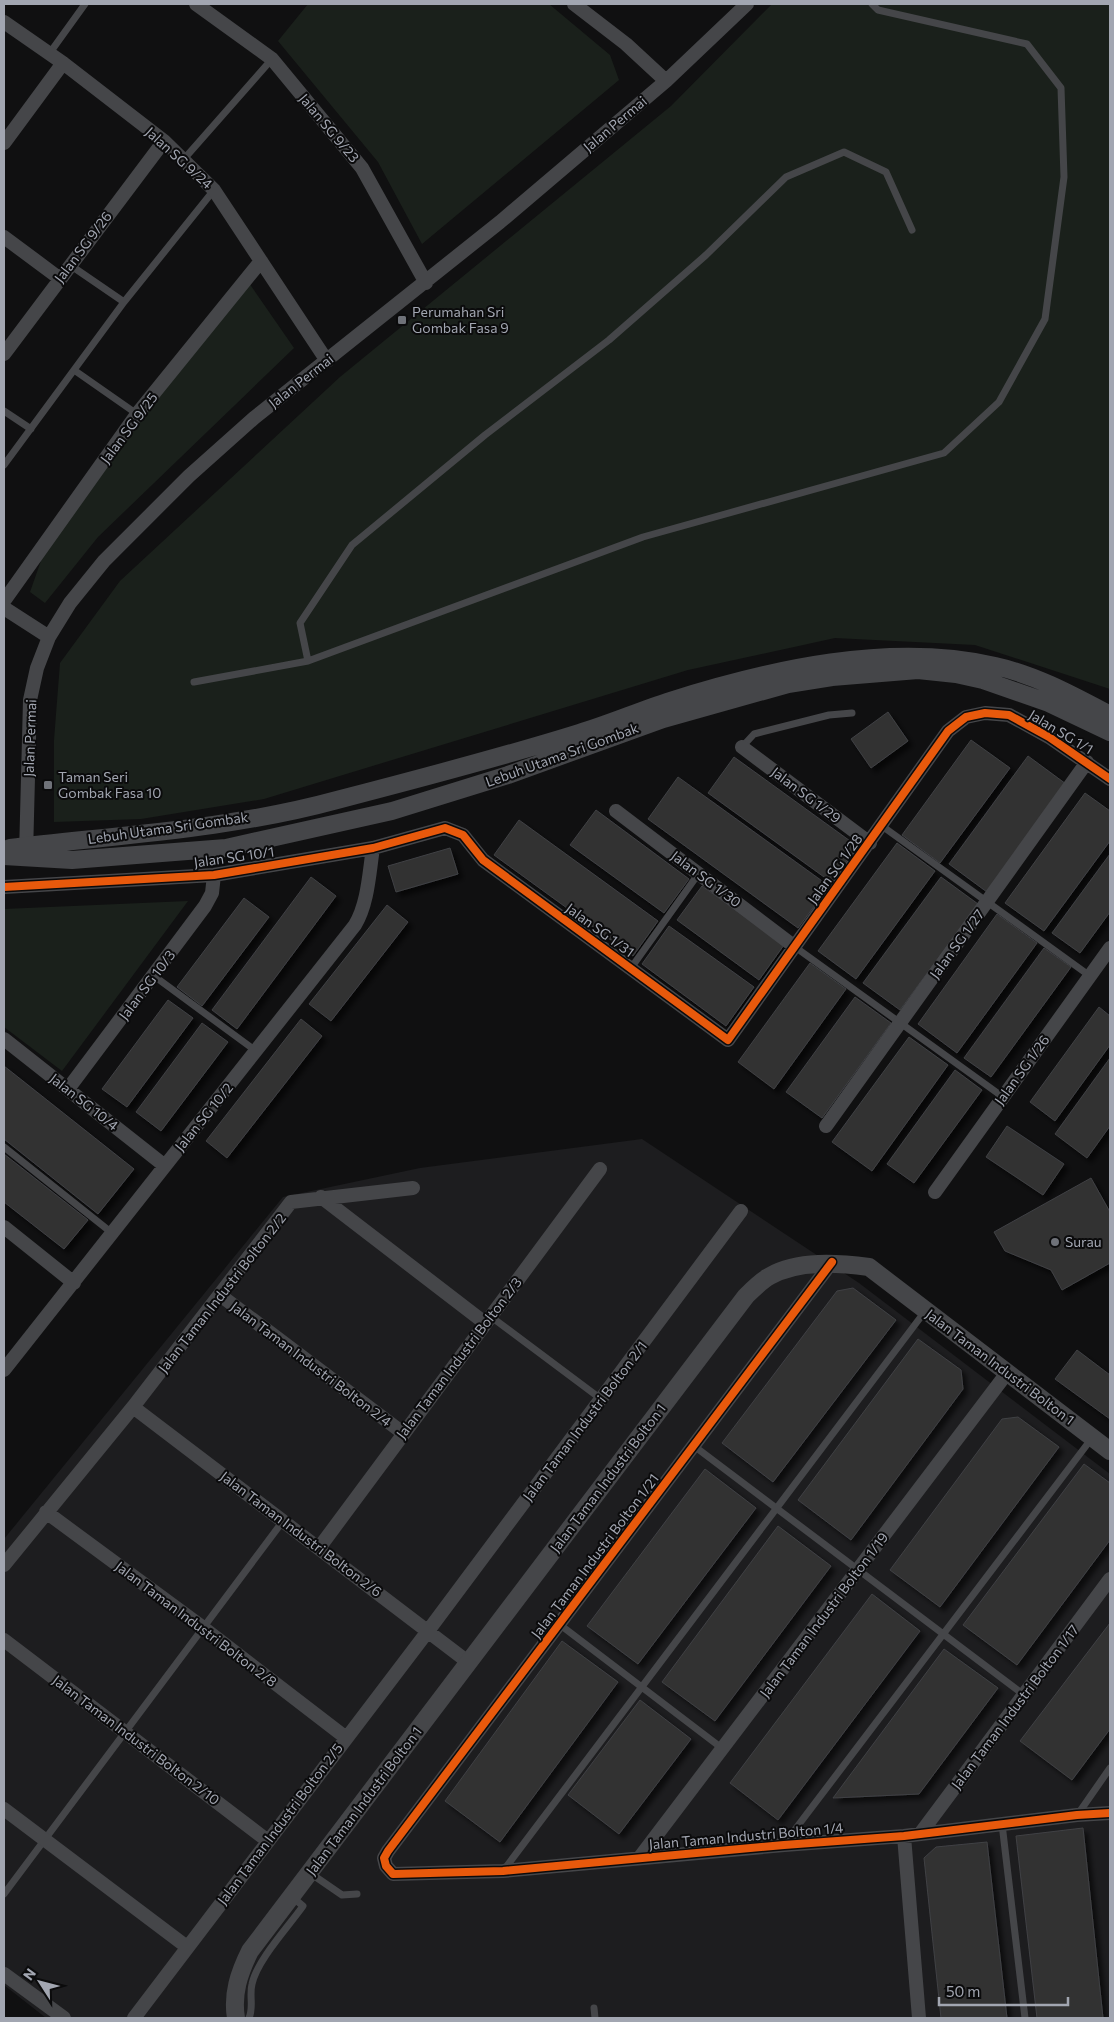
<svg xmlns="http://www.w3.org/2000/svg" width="1114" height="2022" viewBox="0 0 1114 2022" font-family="Commissioner,sans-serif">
<defs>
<filter id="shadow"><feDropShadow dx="4.5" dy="4.5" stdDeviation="2.5" flood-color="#0009"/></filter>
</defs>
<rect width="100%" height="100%" fill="#101011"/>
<!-- built -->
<path fill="#1d1d1f" d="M642 1139 859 1283 1110 1474V2018H46L4 1985V1539L283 1197 420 1168Z"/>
<!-- green -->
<path fill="#1a201b" d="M308 4H549L610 55 619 80 422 244 378 162 278 41Z
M772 4H1110V689L975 645 835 638 688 670 264 799 141 819 54 822V740L60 663 120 581 340 377 671 106Z
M249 283 294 348 98 537 45 603 30 592 43 555 175 373Z
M188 901 62 1071 4 1027V909Z"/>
<!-- building -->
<path fill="#313133" stroke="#404144" filter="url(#shadow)" d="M888 712 908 741 871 768 851 739Z
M971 740 1010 768 940 863 902 835Z
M1028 756 1066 784 987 892 949 864Z
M734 757 857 846 831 882 708 793Z
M678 777 829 886 798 928 648 819Z
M1085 793 1110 811V841L1044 931 1005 903Z
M596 810 689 879 664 913 570 845Z
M519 820 658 921 633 956 494 855Z
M897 843 935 871 856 979 818 951Z
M450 848 458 874 396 892 388 866Z
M1110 854V912L1080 953 1052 933Z
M311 877 336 896 237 1029 212 1010Z
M941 877 978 904 900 1010 863 983Z
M702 886 784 945 759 980 677 920Z
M244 898 269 917 202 1006 177 987Z
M387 905 408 922 331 1021 309 1004Z
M997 914 1037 943 957 1053 918 1024Z
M669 926 754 987 726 1026 642 964Z
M1044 948 1071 967 991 1077 964 1058Z
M810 963 846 989 774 1089 738 1062Z
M855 997 891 1023 822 1118 786 1092Z
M168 1000 193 1018 127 1107 102 1089Z
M1099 1007 1110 1016V1045L1055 1121 1030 1102Z
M301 1019 322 1036 227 1158 206 1141Z
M202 1023 228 1042 161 1131 136 1112Z
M909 1037 948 1065 872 1171 832 1142Z
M1110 1058V1126L1087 1158 1055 1134Z
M4 1066 134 1169 98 1214 4 1139Z
M955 1070 982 1090 914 1183 887 1164Z
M1007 1126 1064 1164 1043 1195 986 1157Z
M4 1154 88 1220 64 1249 4 1202Z
M1091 1178 1110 1212V1263L1062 1290 1051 1270 1005 1251 994 1232Z
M853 1288 896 1320 773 1482 722 1443 837 1291Z
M918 1339 961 1370 963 1389 851 1540 798 1500Z
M1077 1350 1110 1375V1419L1055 1379Z
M1018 1417 1059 1447 940 1607 890 1570 1002 1419Z
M1084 1464 1110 1483V1540L1017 1665 963 1625Z
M705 1469 756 1508 638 1664 587 1626Z
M778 1526 831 1566 715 1721 662 1682Z
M872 1594 920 1631 778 1820 730 1783Z
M1110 1623V1729L1072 1780 1020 1741Z
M562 1641 618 1682 500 1842 445 1801Z
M944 1649 998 1688 919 1794 833 1798Z
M640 1700 691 1739 619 1834 568 1795Z
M1083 1828 1103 2018H1037L1016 1836Z
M987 1842 1007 2018H941L924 1858 936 1847Z"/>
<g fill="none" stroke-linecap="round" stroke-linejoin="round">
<!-- service -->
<path stroke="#454649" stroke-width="7" d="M872 4 878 10 1027 44 1061 88 1064 177 1045 319 999 402 944 453 643 537 308 661 300 623 352 545 485 435 609 340 706 255 786 177 844 152 886 172 912 230
M49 54 85 4
M184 159 272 59
M70 265 124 302
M74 370 137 414
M4 411 31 429
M4 465 124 302 214 190
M194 682 308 661
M742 747 754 734 829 715 852 713
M882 826 1090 976
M795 947 1003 1097
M631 968 699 873
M154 976 256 1051
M4 1147 112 1233
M490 1316 601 1399
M694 1446 1024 1695
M559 1624 723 1749
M1078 1814 1110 1768
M1002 1824 1025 2018
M784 1844 1092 1438
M503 1871 926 1310
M310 1873 342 1895 357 1894
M4 1894 283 1521
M594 2008 595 2018
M249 2018C254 2007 249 1996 252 1984 257 1960 289 1926 303 1906L291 1896"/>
<!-- minor -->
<path stroke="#454649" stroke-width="14" d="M196 4 272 59 362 168 426 283
M574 4 626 44 666 81
M4 22 63 63 164 141 214 190 327 361
M4 143 63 63
M4 237 59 278
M4 354 164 141
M4 601 137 414 261 261
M4 608 49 637
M742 747 870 843
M616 811 795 947
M26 855 30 700 37 668 49 637 70 603 104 561 189 476 254 418 500 222 666 81 747 4
M4 887 214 875 373 848 445 828 463 835 483 860 728 1040 948 731 966 717 985 713 1009 715 1049 737 1110 779
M4 1039 165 1166
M68 1089 205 906 212 893 214 875
M826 1126 1087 762
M935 1192 1110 948
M321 1197 485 1323
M4 1227 74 1283
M832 1262 388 1851 384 1858 386 1866 393 1874 503 1871 784 1845 904 1836 1077 1815 1110 1813
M220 1295 403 1433
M4 1370 355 925C368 903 369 874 373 848
M133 1407 468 1662
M46 1512 202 1627 345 1737
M319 1548 600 1169
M4 1565 133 1407 291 1202 413 1188
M4 1640 268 1841
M4 1809 187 1947
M920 1834 1110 1579
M904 1836 919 2018
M640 1857 1007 1373
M4 1974 64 2018
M134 2018 428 1631 741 1211"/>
<!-- tertiary -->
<path stroke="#454649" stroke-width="18" d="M10 848C119 835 231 829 337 800 418 779 499 758 579 733 609 724 639 711 670 701 771 669 890 642 995 666 1036 675 1074 696 1110 715
M4 856 72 860 226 848 392 811 508 775 663 719 788 684 832 677 918 670 956 674 983 680 1049 703 1110 732
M236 2018C232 1994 239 1973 250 1951L746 1296C753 1289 761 1281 770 1276 798 1260 838 1263 869 1267L1110 1451"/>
<defs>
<path id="cycleway" d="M4 887 214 875 373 848 445 828 463 835 483 860 728 1040 948 731 966 717 985 713 1009 715 1049 737 1110 779
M832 1262 388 1851 384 1858 386 1866 393 1874 503 1871 784 1845 904 1836 1077 1815 1110 1813"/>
</defs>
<!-- cycleway casing -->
<use href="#cycleway" stroke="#0b0b0c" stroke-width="11"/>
<!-- cycleway -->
<use href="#cycleway" stroke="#e8590c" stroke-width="8"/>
</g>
<!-- markers -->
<g fill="#6f7279" stroke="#0b0b0c" stroke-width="2">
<rect x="397" y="315" width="10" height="10" rx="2.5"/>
<rect x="43" y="780" width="10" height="10" rx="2.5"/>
<circle cx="1055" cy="1242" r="5"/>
</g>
<g text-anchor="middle" stroke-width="4" stroke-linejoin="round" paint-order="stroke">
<!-- street labels -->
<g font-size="14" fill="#a2a6b1" stroke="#0b0b0c">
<text transform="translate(615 124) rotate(-40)" y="5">Jalan Permai</text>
<text transform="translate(329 128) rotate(50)" y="5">Jalan SG 9/23</text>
<text transform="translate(179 158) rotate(42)" y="5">Jalan SG 9/24</text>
<text transform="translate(83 247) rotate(-53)" y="5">Jalan SG 9/26</text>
<text transform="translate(301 381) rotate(-38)" y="5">Jalan Permai</text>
<text transform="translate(129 428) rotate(-53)" y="5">Jalan SG 9/25</text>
<text transform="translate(1061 732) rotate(31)" y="5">Jalan SG 1/1</text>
<text transform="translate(30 738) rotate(-88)" y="5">Jalan Permai</text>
<text transform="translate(562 755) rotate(-20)" y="5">Lebuh Utama Sri Gombak</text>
<text transform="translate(806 795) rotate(37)" y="5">Jalan SG 1/29</text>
<text transform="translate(168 828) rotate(-8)" y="5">Lebuh Utama Sri Gombak</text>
<text transform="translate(234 857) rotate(-8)" y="5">Jalan SG 10/1</text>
<text transform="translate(835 869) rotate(-54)" y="5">Jalan SG 1/28</text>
<text transform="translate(706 879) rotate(37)" y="5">Jalan SG 1/30</text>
<text transform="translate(600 930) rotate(36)" y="5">Jalan SG 1/31</text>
<text transform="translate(957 944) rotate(-54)" y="5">Jalan SG 1/27</text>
<text transform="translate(147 985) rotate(-53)" y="5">Jalan SG 10/3</text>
<text transform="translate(1022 1070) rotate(-54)" y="5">Jalan SG 1/26</text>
<text transform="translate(84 1102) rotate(38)" y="5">Jalan SG 10/4</text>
<text transform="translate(204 1117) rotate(-51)" y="5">Jalan SG 10/2</text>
<text transform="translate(222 1293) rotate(-52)" y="5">Jalan Taman Industri Bolton 2/2</text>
<text transform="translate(459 1358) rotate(-53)" y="5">Jalan Taman Industri Bolton 2/3</text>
<text transform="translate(311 1364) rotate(37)" y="5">Jalan Taman Industri Bolton 2/4</text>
<text transform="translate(1000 1367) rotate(37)" y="5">Jalan Taman Industri Bolton 1</text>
<text transform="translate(585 1421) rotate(-53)" y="5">Jalan Taman Industri Bolton 2/1</text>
<text transform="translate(608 1478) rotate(-53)" y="5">Jalan Taman Industri Bolton 1</text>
<text transform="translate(301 1534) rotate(37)" y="5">Jalan Taman Industri Bolton 2/6</text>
<text transform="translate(595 1556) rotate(-53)" y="5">Jalan Taman Industri Bolton 1/21</text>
<text transform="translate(824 1615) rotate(-53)" y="5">Jalan Taman Industri Bolton 1/19</text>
<text transform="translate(196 1624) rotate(37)" y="5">Jalan Taman Industri Bolton 2/8</text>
<text transform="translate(1015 1707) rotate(-53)" y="5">Jalan Taman Industri Bolton 1/17</text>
<text transform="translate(136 1740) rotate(37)" y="5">Jalan Taman Industri Bolton 2/10</text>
<text transform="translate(364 1801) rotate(-53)" y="5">Jalan Taman Industri Bolton 1</text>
<text transform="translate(280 1824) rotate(-53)" y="5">Jalan Taman Industri Bolton 2/5</text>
<text transform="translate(746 1836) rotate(-5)" y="5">Jalan Taman Industri Bolton 1/4</text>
</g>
<!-- poi labels -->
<g font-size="14" fill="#a2a6b1" stroke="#0b0b0c" text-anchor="start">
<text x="412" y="317">Perumahan Sri<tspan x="412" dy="16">Gombak Fasa 9</tspan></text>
<text x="58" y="782">Taman Seri<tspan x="58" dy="16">Gombak Fasa 10</tspan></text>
<text x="1065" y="1247">Surau</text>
</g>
</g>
<!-- border -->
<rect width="1114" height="2022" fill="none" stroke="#a2a6b1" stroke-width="10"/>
<!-- north arrow -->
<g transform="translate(40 1982) rotate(306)" stroke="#0b0b0c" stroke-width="4" paint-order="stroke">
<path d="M0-4L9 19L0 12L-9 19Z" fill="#a2a6b1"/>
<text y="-8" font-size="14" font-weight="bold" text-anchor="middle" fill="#a2a6b1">N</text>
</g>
<!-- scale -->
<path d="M939 1997v8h129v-8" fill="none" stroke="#a2a6b1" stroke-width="2.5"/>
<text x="946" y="1997" font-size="15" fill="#a2a6b1" stroke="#0b0b0c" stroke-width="4" paint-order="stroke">50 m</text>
</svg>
